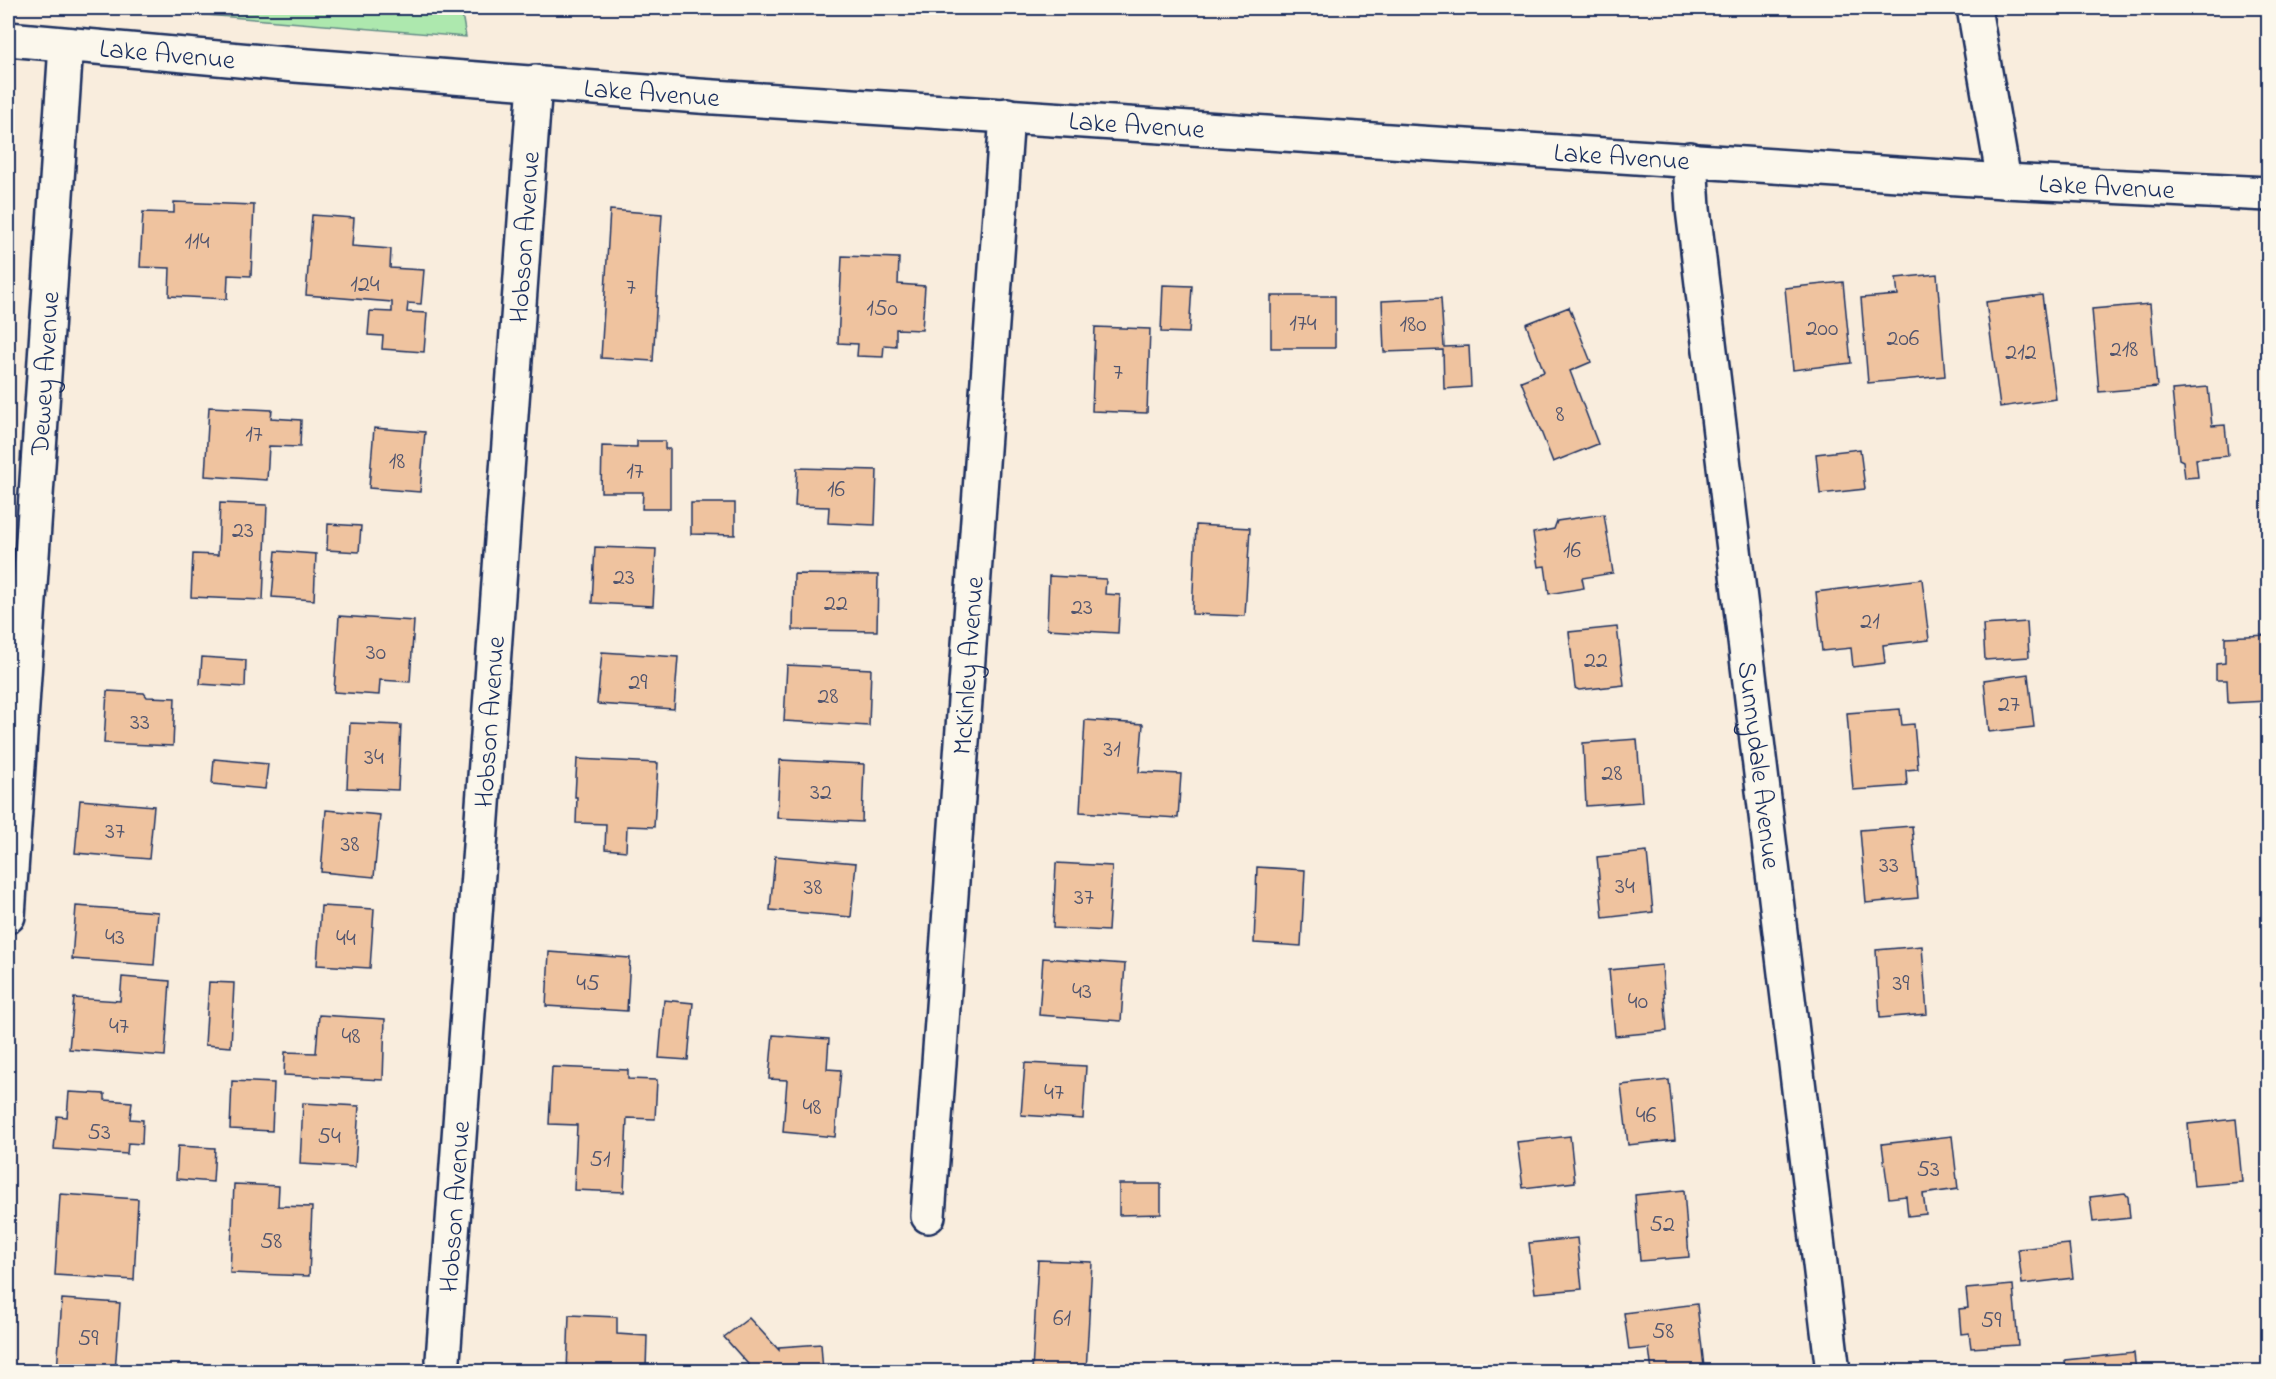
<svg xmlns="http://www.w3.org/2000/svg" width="2276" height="1379" viewBox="0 0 2276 1379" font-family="'Indie Flower',sans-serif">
<rect width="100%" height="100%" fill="#f9eddd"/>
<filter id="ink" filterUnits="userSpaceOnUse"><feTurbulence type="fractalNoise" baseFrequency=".0167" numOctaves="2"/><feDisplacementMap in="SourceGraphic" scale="12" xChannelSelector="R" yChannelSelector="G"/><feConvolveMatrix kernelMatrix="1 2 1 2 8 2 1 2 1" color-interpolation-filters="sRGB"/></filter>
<g filter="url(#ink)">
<!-- green -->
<path fill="#ade8ae" stroke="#648c86" stroke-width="1.5" d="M123 8H461L466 37Z"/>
<!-- building -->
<path fill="#efc39f" stroke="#1b2f5e" stroke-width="1.5" d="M174 202 254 205 251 276 228 275 227 299 169 296 170 268 140 267 143 212 174 213Z
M610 210 662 214 653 361 601 358Z
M312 215 354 218 352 246 391 249 390 268 424 270 421 304 408 303 407 312 427 313 424 352 382 349 383 336 368 335 370 311 392 312V302L306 295Z
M842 256 899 258 898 284 925 286 922 330 896 329V346L884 345 883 357 857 356 858 344 838 343Z
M1937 274 1945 376 1868 383 1861 298 1898 295 1896 278Z
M1843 282 1851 363 1793 370 1785 288Z
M1163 285 1192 286 1189 333 1161 332Z
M2042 295 2056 399 2000 407 1986 302Z
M1271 296H1335V348H1271Z
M1441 298 1444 347 1469 346 1471 387 1444 389 1443 350 1384 352 1382 301Z
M2150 304 2157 387 2099 392 2092 309Z
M1569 307 1591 362 1570 371 1598 444 1553 462 1521 381 1544 372 1526 324Z
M1095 327 1150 329 1147 413 1092 411Z
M2208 387 2212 426 2225 425 2228 456 2196 459 2198 477 2185 478 2183 461 2179 459 2172 390Z
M209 407 272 410 271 418 301 420 300 447 269 446 267 480 205 476Z
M374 428 425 432 420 492 369 488Z
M637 441H665V449H670V509H642L643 492H601L602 446 637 447Z
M1860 449 1865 489 1820 494 1816 454Z
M797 468 877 470 875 525 828 523 829 507 795 506Z
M220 503 267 505 263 600 191 597 193 554 218 555Z
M691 503H735V535L691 534Z
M1604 514 1613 573 1582 578 1584 588 1549 594 1545 566 1538 567 1533 533 1554 529 1557 521Z
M328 524 361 526 359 552 327 550Z
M1196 525 1250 528 1245 616 1192 614Z
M595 547 656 549 653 606 592 603Z
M276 551 316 554 314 600 272 597Z
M794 574 878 575 877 631 793 630Z
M1049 576 1106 579 1105 594 1120 595 1118 633 1047 629Z
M1922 579 1929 640 1883 645 1885 663 1853 667 1851 648 1822 651 1816 592Z
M339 616 414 621 410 682 380 680 379 695 334 692Z
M2027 622 2029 657 1985 660 1983 625Z
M1617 627 1624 685 1579 690 1575 688 1569 632Z
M2268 635V701L2228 703 2227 680H2216V664L2225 663V637Z
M602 652 678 657 674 709 597 704Z
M202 657 246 660 245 687 200 684Z
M787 665 871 669 869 726 784 721Z
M2028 674 2034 727 1989 732 1984 680Z
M107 691 144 693 147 697 175 698 173 746 104 743Z
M1900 709 1902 725 1914 724 1918 769 1906 770 1907 786 1853 790 1847 713Z
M1085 720 1143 724 1139 772 1181 774 1178 818 1080 812Z
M350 723 401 725 398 790 347 788Z
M1637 739 1642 802 1586 806 1583 743Z
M214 759 268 764 265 789 212 784Z
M577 759 658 763 654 827 627 826 626 851 605 849 606 824 576 823 577 797H575Z
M780 760 864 764 862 822 777 818Z
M80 800 154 806 149 859 75 853Z
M326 810 380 815 374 877 321 872Z
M1912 826 1918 898 1866 903 1860 830Z
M1647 852 1653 912 1603 918 1597 857Z
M775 856 856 863 851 917 770 910Z
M1056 863 1112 866 1108 931 1053 928Z
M1257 867 1305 870 1301 946 1254 943Z
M76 906 158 912 154 965 72 959Z
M321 906 374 909 370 968 317 965Z
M1922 946 1927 1014 1880 1018 1876 950Z
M549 952 630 958 627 1011 546 1006Z
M1043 958 1125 964 1121 1021 1039 1015Z
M1662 965 1667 1031 1615 1036 1609 970Z
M122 977 170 981 165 1056 69 1049 74 998 120 1001Z
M209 982 234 983 231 1047 205 1045Z
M664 1000 693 1003 688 1060 659 1058Z
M319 1015 385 1019 383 1080 284 1075 285 1052 316 1053Z
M773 1035 829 1039 827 1069 841 1070 835 1137 783 1132 787 1080 769 1079Z
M1025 1063 1086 1066 1083 1119 1021 1115Z
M552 1067 628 1070V1079L657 1080 655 1119 627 1118 624 1192 574 1190 577 1125 549 1124Z
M1669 1080 1675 1140 1628 1145 1621 1085Z
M232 1081 274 1083 272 1131 230 1129Z
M69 1092 105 1094V1100L132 1102 130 1119 143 1120 142 1144 128 1143 127 1154 54 1149 57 1116 67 1117Z
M303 1103 359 1106 355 1167 300 1164Z
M2236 1119 2242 1182 2194 1186 2188 1124Z
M1570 1136 1575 1182 1523 1188 1517 1142Z
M1952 1136 1958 1189 1923 1194 1926 1214 1908 1216 1906 1196 1889 1198 1882 1144Z
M178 1146 215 1148 213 1182 176 1179Z
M234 1184 279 1186 278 1206 312 1207 309 1276 230 1273Z
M1119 1184H1161V1214L1119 1215Z
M1684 1190 1689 1257 1640 1261 1635 1195Z
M2125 1193 2128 1197 2130 1218 2093 1222 2090 1197Z
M60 1194 138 1199 134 1280 55 1275Z
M1577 1238 1582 1289 1535 1293 1529 1243Z
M2069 1244 2073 1278 2022 1284 2018 1249Z
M1038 1260 1092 1262 1086 1372H1032Z
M2013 1285 2018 1345 1971 1348 1969 1333 1961 1334 1959 1309 1968 1308 1966 1289Z
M62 1299 120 1303 115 1372 57 1371Z
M1697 1304 1704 1367 1652 1372 1649 1348 1629 1350 1624 1313Z
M569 1315 617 1317V1334L647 1336 646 1369 614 1368V1372H567Z
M749 1318 779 1350V1347L821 1344 823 1372H755L724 1337Z
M2134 1353 2136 1372H2066L2065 1360Z"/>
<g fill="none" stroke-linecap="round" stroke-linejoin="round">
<defs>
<g id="street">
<path d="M1974 8 2004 181"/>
<path id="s1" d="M1690 159 1693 209 1833 1372"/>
<path id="s2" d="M8 916 66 45"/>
<path id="s3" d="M928 1216 1007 115"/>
<path id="s4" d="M443 1360 535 82"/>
</g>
<g id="secondary">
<path id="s5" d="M8 39 295 65 699 96 2004 181 2268 194"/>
</g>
</defs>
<!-- street casing -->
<use href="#street" stroke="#1b2f5e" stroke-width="38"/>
<!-- secondary casing -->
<use href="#secondary" stroke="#1b2f5e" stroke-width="38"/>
<!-- street -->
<use href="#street" stroke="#fbf7ec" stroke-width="33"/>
<!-- secondary -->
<use href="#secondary" stroke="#fbf7ec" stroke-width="33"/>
</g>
</g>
<g text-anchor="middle" stroke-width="6" stroke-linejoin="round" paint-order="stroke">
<!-- number labels -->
<g font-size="24" fill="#50546e">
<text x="197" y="248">114</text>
<text x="365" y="291">124</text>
<text x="631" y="294">7</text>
<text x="882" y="315">150</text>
<text x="1303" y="330">174</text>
<text x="1413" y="331">180</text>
<text x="1822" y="335">200</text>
<text x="1903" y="345">206</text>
<text x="2124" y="356">218</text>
<text x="2021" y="359">212</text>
<text x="1118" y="379">7</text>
<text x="1560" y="421">8</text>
<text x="254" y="441">17</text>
<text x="397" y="468">18</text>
<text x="635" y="478">17</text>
<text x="836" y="496">16</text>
<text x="243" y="537">23</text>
<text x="1572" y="557">16</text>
<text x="624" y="584">23</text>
<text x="836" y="610">22</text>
<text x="1082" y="614">23</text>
<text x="1870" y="628">21</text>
<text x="376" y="659">30</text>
<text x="1596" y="667">22</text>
<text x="638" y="689">29</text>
<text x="828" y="703">28</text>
<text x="2009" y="711">27</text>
<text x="140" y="729">33</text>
<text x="1112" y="756">31</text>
<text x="374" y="764">34</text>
<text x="1612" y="780">28</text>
<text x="821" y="799">32</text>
<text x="115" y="838">37</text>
<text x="350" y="851">38</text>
<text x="1889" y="872">33</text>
<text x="1625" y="893">34</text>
<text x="813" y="894">38</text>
<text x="1084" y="904">37</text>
<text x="115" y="944">43</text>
<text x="346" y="945">44</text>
<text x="588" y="990">45</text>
<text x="1901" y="990">39</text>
<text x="1082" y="998">43</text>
<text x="1638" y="1008">40</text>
<text x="119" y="1033">47</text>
<text x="351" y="1043">48</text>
<text x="1054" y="1099">47</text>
<text x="812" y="1114">48</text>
<text x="1646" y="1122">46</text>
<text x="99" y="1139">53</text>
<text x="329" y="1143">54</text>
<text x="600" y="1166">51</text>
<text x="1928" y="1176">53</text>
<text x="1662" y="1231">52</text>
<text x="271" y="1248">58</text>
<text x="1062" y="1325">61</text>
<text x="1991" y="1327">59</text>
<text x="1663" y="1338">58</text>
<text x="88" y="1345">59</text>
</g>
<!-- street labels -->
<g font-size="27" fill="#1b2f5e" stroke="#fbf7ec">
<text dy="9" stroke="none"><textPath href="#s5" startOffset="160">Lake Avenue</textPath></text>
<text dy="9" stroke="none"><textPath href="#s5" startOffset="646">Lake Avenue</textPath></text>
<text dy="9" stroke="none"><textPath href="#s5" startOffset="1132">Lake Avenue</textPath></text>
<text dy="9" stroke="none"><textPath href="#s5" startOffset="1618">Lake Avenue</textPath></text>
<text dy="9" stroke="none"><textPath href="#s5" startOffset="2104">Lake Avenue</textPath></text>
<text dy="9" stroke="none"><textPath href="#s4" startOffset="1126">Hobson Avenue</textPath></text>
<text dy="9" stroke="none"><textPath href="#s2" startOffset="544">Dewey Avenue</textPath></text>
<text dy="9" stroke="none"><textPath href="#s3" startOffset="552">McKinley Avenue</textPath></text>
<text dy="9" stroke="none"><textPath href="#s4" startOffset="640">Hobson Avenue</textPath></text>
<text dy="9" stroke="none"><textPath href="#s1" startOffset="610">Sunnydale Avenue</textPath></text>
<text dy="9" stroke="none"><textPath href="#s4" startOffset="154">Hobson Avenue</textPath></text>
</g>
</g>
<!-- margin -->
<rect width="2276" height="1379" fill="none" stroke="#fbf7ec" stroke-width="30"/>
<rect x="15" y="15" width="2246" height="1349" fill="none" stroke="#1b2f5e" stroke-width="2" filter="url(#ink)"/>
</svg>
